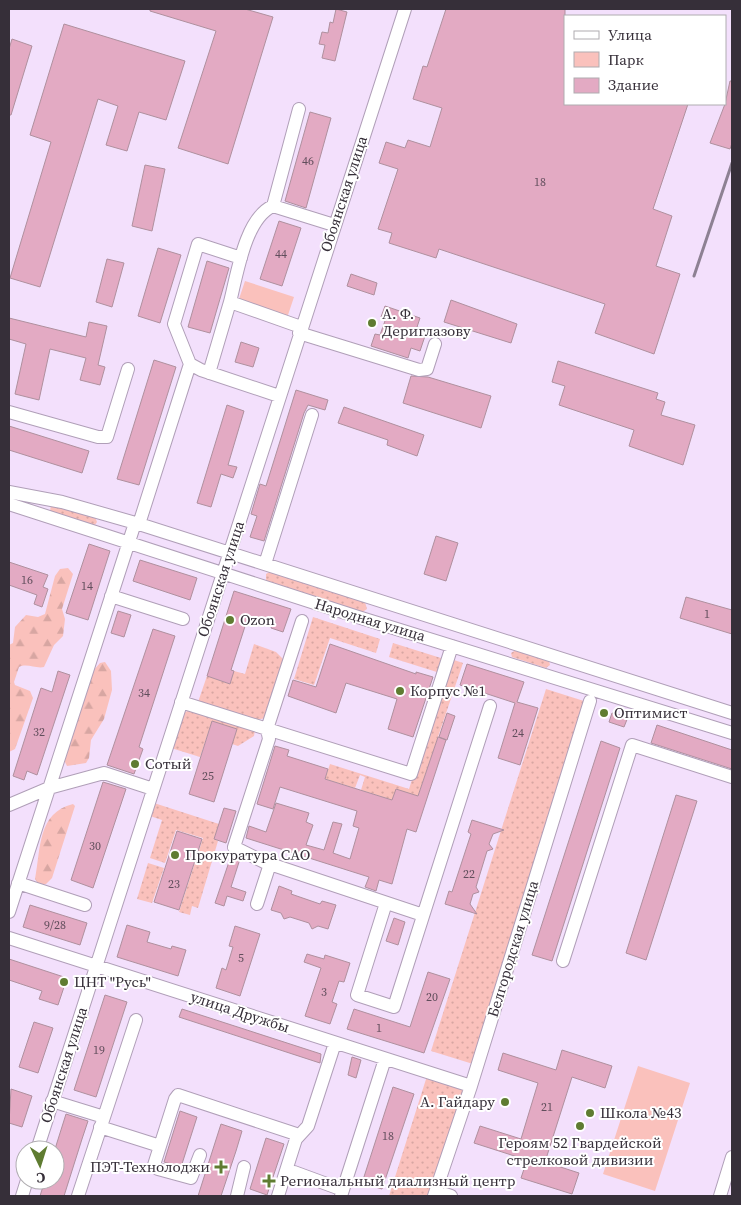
<svg xmlns="http://www.w3.org/2000/svg" width="741" height="1205" viewBox="0 0 741 1205" font-family="'Source Serif 4',serif">
<defs>
<pattern id="grass-dots" width="8" height="8" patternUnits="userSpaceOnUse" patternTransform="scale(1.25)"><rect width="8" height="8" fill="#fac1bc"/><path d="M2 2h.1M6 6h.1" fill="none" stroke="#d7a6a2" stroke-width="1.8" stroke-linecap="round"/></pattern>
<pattern id="forest-firs" width="22" height="20" patternUnits="userSpaceOnUse" patternTransform="scale(1.25)"><rect width="22" height="20" fill="#fac1bc"/><path d="M5 1l3.5 6h-7zM16 11l3.5 6h-7z" fill="#d7a6a2"/></pattern>
</defs>
<rect width="100%" height="100%" fill="#f3e0fc"/>
<!-- grass -->
<path fill="url(#grass-dots)" d="M51 505 95 517 97 522 95 525 50 511Z
M271 571 365 602 367 609 361 613 266 581V574Z
M313 617 380 639 376 653 330 638 314 685 294 679Z
M393 643 444 659 440 673 389 657Z
M254 644 276 652 284 660 267 718 254 720 198 702 207 676 230 684 234 671 245 674Z
M516 650 549 661 550 665 546 668 512 657 511 653Z
M451 659 463 663 418 796 392 800 361 790 365 777 360 775 355 788 325 779 330 764 409 789Z
M546 689 587 702 473 1064 431 1051Z
M190 710 255 730 254 736 238 746 232 744 212 721 200 757 171 748 183 713Z
M154 803 219 824 214 839 218 841 198 908 192 906 190 915 179 912 203 838 176 830 165 863 150 858 162 820 150 816Z
M148 863 164 868 152 903 137 899Z
M427 1076 472 1090 439 1196H389Z"/>
<!-- forest -->
<path fill="url(#forest-firs)" d="M68 568 73 574 62 609 65 619 63 636 54 645 44 667C36 669 27 663 19 667L14 682 15 685 30 691 33 698 15 749 9 752V645L13 643 15 627 26 615 38 617 45 614 55 576 60 569Z
M105 662 111 671 112 690 104 719 91 740 89 758 86 763 67 766 64 760 92 672 100 663Z
M73 804 75 806 52 878 46 884 39 885 35 879C41 849 37 813 73 804Z"/>
<!-- park -->
<path fill="#fac1bc" d="M245 281 294 297 287 318 238 302Z
M638 1066 690 1083 655 1191 603 1174Z"/>
<!-- building -->
<path fill="#e3aac3" stroke="#af909e" d="M150 9H245L273 17 228 164 178 148 216 31 150 11Z
M336 9 347 12 335 61 322 58 325 45 319 44 322 32 328 33 330 22 333 23Z
M446 9H565V104H688L653 209 672 216 656 266 680 274 654 354 595 333 605 304 439 249 436 258 389 243 392 233 378 229 398 169 379 163 386 142 405 148 408 140 430 147 442 108 413 99 423 66 427 67Z
M64 24 185 61 166 120 139 112 127 151 106 145 118 106 98 99 40 287 10 278 51 142 30 135Z
M12 39 32 46 11 115H9V49Z
M730 81H732V143L730 149 710 143 725 104Z
M310 112 331 118 306 208 285 201Z
M145 165 165 169 152 231 132 226Z
M279 221 301 228 282 286 260 279Z
M158 248 181 255 160 323 138 316Z
M107 259 124 263 112 307 96 302Z
M207 261 229 268 210 333 188 327Z
M351 274 377 283 374 295 347 286Z
M451 300 517 324 511 343 444 322Z
M385 306 420 318 417 327 427 330 420 351 411 348 408 358 371 346 375 334 380 335 386 318 381 317Z
M9 318 86 337 89 322 107 326 98 365 105 367 100 385 80 380 86 358 50 349 39 400 15 394 26 344 9 339Z
M241 342 259 348 253 367 235 362Z
M154 360 176 367 139 485 117 479Z
M558 361 658 393 656 399 665 402 661 415 695 425 683 465 629 446 634 430 559 405 565 386 552 382Z
M411 376 428 377 491 396 481 428 403 403Z
M296 390 328 400 325 410 308 405 304 413 264 541 250 537 257 516 251 514 260 484 266 486Z
M227 405 244 411 228 465 237 467 233 478 221 474 211 507 197 503Z
M344 407 424 435 417 456 387 445 388 440 338 423Z
M9 426 89 451 82 473 9 450Z
M436 536 458 543 446 581 424 574Z
M89 544 110 551 88 620 66 613Z
M140 560 197 578 190 600 133 581Z
M9 562 48 575 43 587 48 589 42 607 34 604 37 595 9 585Z
M234 591 291 609 283 632 271 628 272 625 248 617 231 670 234 671 230 684 207 676Z
M686 597 732 610V634L680 618Z
M118 611 131 615 124 637 111 633Z
M153 629 175 636 139 747 143 749 134 774 107 765Z
M330 644 416 674V672L433 677 413 737 388 729 397 699 346 683 336 713 288 696 293 680 316 687Z
M467 664 524 682 517 702 538 708 520 765 498 758 515 703 460 685Z
M58 671 70 675 37 775 27 771 24 780 13 776 41 688 52 692Z
M447 713 455 716 447 740 439 737Z
M612 713 628 717 624 727 609 722Z
M212 721 237 729 214 802 189 794Z
M657 725 732 750V769L651 743Z
M438 737 446 740 416 832 407 829 392 884 379 880 376 891 365 887 369 877 246 838 249 826 266 832 276 803 309 813 306 822 313 825 306 845 324 850 333 822 342 824 333 853 350 859 359 828 353 826 357 811 280 787 273 809 257 804 275 746 289 750 287 756 328 769 325 779 392 800 396 789 418 796Z
M601 741 620 748 552 961 532 955Z
M103 782 126 789 93 888 71 880Z
M676 795 697 801 646 960 626 953Z
M224 808 236 811 226 843 214 839Z
M472 820 504 830 493 834 489 844 493 849 487 851 476 887 479 892 473 894 470 904 477 914 445 904 449 891 452 892 471 834 468 832Z
M177 831 202 839 179 910 154 902Z
M231 856 240 859 231 887 246 892 243 901 227 896 224 906 215 903Z
M279 886 292 891 291 894 320 904 322 901 336 905 328 929 318 926 312 929 309 923 290 917 284 919 281 913 271 910Z
M30 905 87 923 80 945 23 927Z
M394 918 405 922 398 945 386 941Z
M127 925 150 932 147 942 171 949 172 946 186 950 178 976 117 957Z
M235 926 260 934 240 996 216 988 222 968 226 970 233 947 229 946Z
M307 954 324 959 325 955 350 963 344 982 339 981 332 1002 337 1004 330 1024 305 1016 321 968 304 962Z
M9 959 67 978 58 1005 39 999 42 991 9 980Z
M428 972 450 979 424 1053 347 1029 354 1009 410 1027Z
M105 995 127 1002 96 1097 74 1090Z
M182 1009 321 1054 320 1063 179 1017Z
M34 1022 53 1028 38 1073 19 1067Z
M562 1050 612 1066 605 1088 572 1077 545 1162 579 1173 572 1194 521 1178 527 1160 474 1143 480 1126 521 1139 538 1083 498 1070 503 1053 556 1070Z
M352 1057 361 1060 356 1078 348 1075Z
M393 1087 414 1094 382 1189 362 1183Z
M11 1089 32 1096 22 1127 9 1123Z
M180 1111 197 1117 181 1167 164 1162Z
M66 1114 88 1121 82 1139 64 1196H40L45 1180H55V1149Z
M221 1124 242 1131 236 1151 221 1196H198Z
M266 1138 284 1144 267 1195 250 1189Z"/>
<g fill="none" stroke-linecap="round" stroke-linejoin="round">
<defs>
<path id="minor" d="M299 109 273 206 334 225
M273 206C245 218 237 275 230 302L301 327
M241 258 198 244 174 324 190 364 201 370 279 396
M299 333 419 370 427 369 435 344
M209 373 230 302
M9 412 98 437H107L128 369
M9 492 62 502 139 524 732 713
M9 504 358 617 732 733
M139 524 190 364
M265 564 312 415
M111 596 183 619
M302 621 267 729 269 739 234 847 264 862 423 915
M181 702 411 774 452 646
M9 805 49 788 104 773 153 789
M18 883 85 905
M386 903 357 995 394 1007 490 706
M257 904 270 864
M9 912 135 523
M9 938 471 1086
M563 961 632 745 732 777
M52 1101 104 1117
M100 1127 160 1146
M297 1138 308 1126 335 1043
M37 1150 405 9
M200 1155 191 1178 158 1169 154 1165 175 1099 178 1095 296 1134V1139L278 1196
M286 1174 294 1172 343 1190
M445 1194 451 1196
M22 1196 27 1180
M78 1196 136 1020
M237 1196 244 1167
M341 1196 385 1059
M434 1196 471 1086 590 701
M720 1196 732 1157"/>
</defs>
<!-- minor casing -->
<use href="#minor" stroke="#b09fb8" stroke-width="14"/>
<!-- minor -->
<use href="#minor" stroke="#fff" stroke-width="12"/>
<!-- rail -->
<path stroke="#8d8193" stroke-width="3" d="M694 276 732 163"/>
</g>
<!-- markers -->
<g fill="#5f7c31" stroke="#fff" stroke-width="2">
<circle cx="372" cy="323" r="5"/>
<circle cx="230" cy="620" r="5"/>
<circle cx="400" cy="691" r="5"/>
<circle cx="604" cy="713" r="5"/>
<circle cx="135" cy="764" r="5"/>
<circle cx="175" cy="855" r="5"/>
<circle cx="64" cy="982" r="5"/>
<circle cx="505" cy="1102" r="5"/>
<circle cx="590" cy="1113" r="5"/>
<circle cx="580" cy="1126" r="5"/>
<path d="M218.5 1159.5h5v5h5v5h-5v5h-5v-5h-5v-5h5z"/>
<path d="M266.5 1173.5h5v5h5v5h-5v5h-5v-5h-5v-5h5z"/>
</g>
<g text-anchor="middle" stroke-width="4" stroke-linejoin="round" paint-order="stroke">
<!-- number labels -->
<g font-size="12" fill="#614e5c">
<text x="308" y="165">46</text>
<text x="540" y="186">18</text>
<text x="281" y="258">44</text>
<text x="27" y="584">16</text>
<text x="87" y="590">14</text>
<text x="707" y="618">1</text>
<text x="144" y="697">34</text>
<text x="39" y="736">32</text>
<text x="518" y="737">24</text>
<text x="208" y="780">25</text>
<text x="95" y="850">30</text>
<text x="469" y="878">22</text>
<text x="174" y="888">23</text>
<text x="55" y="929">9/28</text>
<text x="241" y="962">5</text>
<text x="324" y="996">3</text>
<text x="432" y="1001">20</text>
<text x="379" y="1032">1</text>
<text x="99" y="1054">19</text>
<text x="547" y="1111">21</text>
<text x="388" y="1140">18</text>
</g>
<!-- street labels -->
<g font-size="15" fill="#362f39" stroke="#fff">
<text transform="translate(344 194) rotate(-72)" y="5">Обоянская улица</text>
<text transform="translate(221 579) rotate(-72)" y="5">Обоянская улица</text>
<text transform="translate(370 620) rotate(17)" y="5">Народная улица</text>
<text transform="translate(513 949) rotate(-73)" y="5">Белгородская улица</text>
<text transform="translate(240 1012) rotate(18)" y="5">улица Дружбы</text>
<text transform="translate(64 1065) rotate(-72)" y="5">Обоянская улица</text>
</g>
<!-- poi labels -->
<g font-size="15" fill="#362f39" stroke="#fff" text-anchor="start">
<text x="382" y="319">А. Ф.<tspan x="382" dy="17">Дериглазову</tspan></text>
<text x="240" y="625">Ozon</text>
<text x="410" y="696">Корпус №1</text>
<text x="614" y="718">Оптимист</text>
<text x="145" y="769">Сотый</text>
<text x="185" y="860">Прокуратура САО</text>
<text x="74" y="987">ЦНТ "Русь"</text>
<text x="495" y="1107" text-anchor="end">А. Гайдару</text>
<text x="600" y="1118">Школа №43</text>
<text x="580" y="1148" text-anchor="middle">Героям 52 Гвардейской<tspan x="580" dy="17">стрелковой дивизии</tspan></text>
<text x="210" y="1172" text-anchor="end">ПЭТ-Технолоджи</text>
<text x="280" y="1186">Региональный диализный центр</text>
</g>
</g>
<!-- border -->
<rect width="741" height="1205" fill="none" stroke="#362f39" stroke-width="20"/>
<!-- legend -->
<rect x="564" y="15" width="162" height="90" fill="#ffffff" stroke="#afacb0"/>
<rect x="574" y="31" width="25" height="8" fill="#ffffff" stroke="#afacb0"/>
<text x="608" y="40" font-size="15" fill="#362f39">Улица</text>
<rect x="574" y="52" width="25" height="15" fill="#fac1bc" stroke="#afacb0"/>
<text x="608" y="65" font-size="15" fill="#362f39">Парк</text>
<rect x="574" y="78" width="25" height="15" fill="#e3aac3" stroke="#afacb0"/>
<text x="608" y="90" font-size="15" fill="#362f39">Здание</text>
<!-- north arrow -->
<g transform="translate(40 1165) rotate(176)"><circle r="24" fill="#ffffff" stroke="#afacb0"/>
<path d="M0-4L9 19L0 12L-9 19Z" fill="#5f7c31"/>
<text y="-8" font-size="14" font-weight="bold" text-anchor="middle" fill="#362f39">С</text>
</g>
</svg>
